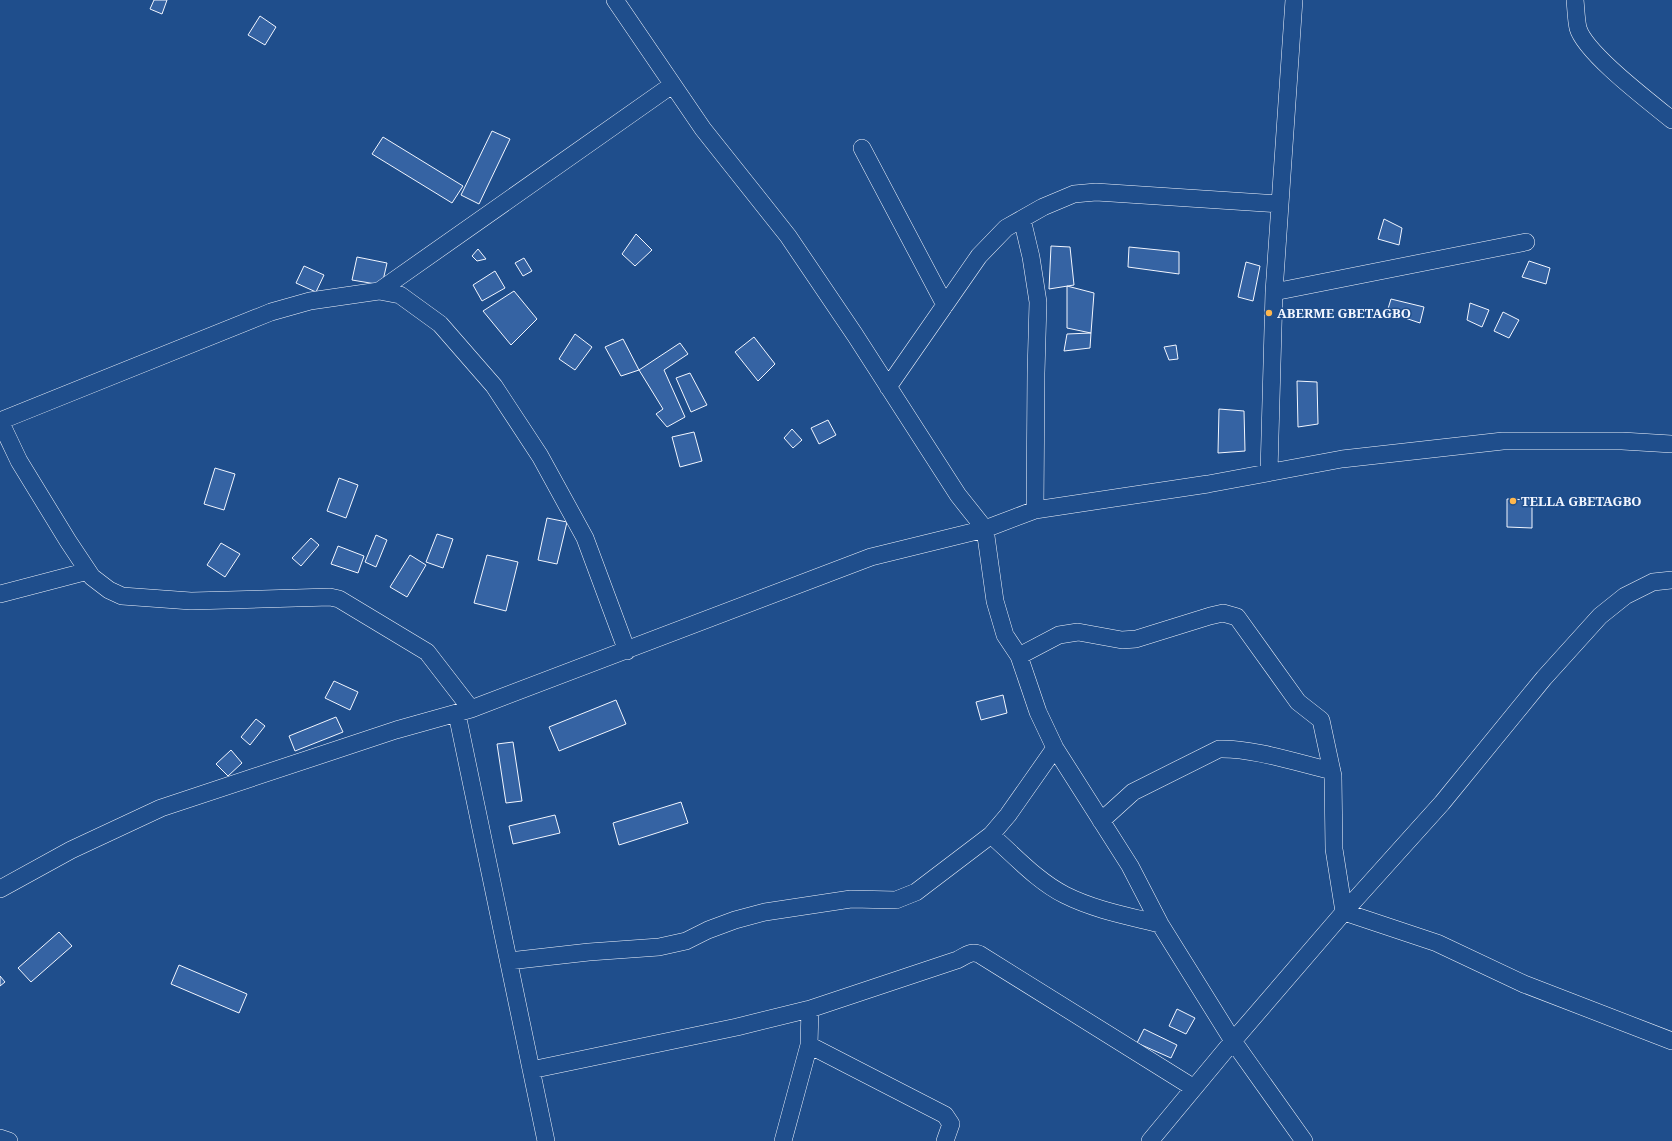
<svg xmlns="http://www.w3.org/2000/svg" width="1672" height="1141" viewBox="0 0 1672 1141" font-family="'Noto Serif',serif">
<rect width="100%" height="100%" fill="#1f4e8c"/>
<!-- building -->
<path fill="#3563a3" stroke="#f2f6ff" d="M154 0H167L162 14 150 9Z
M260 16 276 27 265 45 248 35Z
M492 131 510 139 479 204 461 195Z
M383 137 463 186 452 203 372 154Z
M1384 219 1402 228 1399 245 1378 239Z
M636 234 652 250 635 266 622 254Z
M1051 246 1070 247 1074 285 1049 289Z
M1129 247 1179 252V274L1128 267Z
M478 249 486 259 477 261 472 256Z
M357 257 387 263 382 285 352 280Z
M524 258 532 271 523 276 515 263Z
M1529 261 1550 268 1546 284 1522 277Z
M1246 262 1260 266 1253 301 1238 297Z
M304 266 324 275 316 292 296 283Z
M495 271 505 288 482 301 473 285Z
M1067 286 1094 293 1091 333 1067 328Z
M514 291 537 319 511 345 483 311Z
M1391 299 1424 307 1420 323 1387 312Z
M1470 303 1489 310 1482 327 1467 320Z
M1503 312 1519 320 1509 338 1494 331Z
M1091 333 1090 348 1064 351 1067 334Z
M575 334 592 347 575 370 559 359Z
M754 337 775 364 758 381 735 352Z
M623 339 639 370 621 376 605 347Z
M680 343 688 354 664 370 685 417 667 427 656 414 663 409 639 370Z
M1176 345 1178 359 1169 360 1164 347Z
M690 373 707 405 691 412 676 378Z
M1297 381 1317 382 1318 424 1298 427Z
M1219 409 1244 411 1245 451 1218 453Z
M828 420 836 435 819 444 811 428Z
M792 429 802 440 793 448 784 438Z
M694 432 702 461 680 467 672 437Z
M215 468 235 474 224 510 204 504Z
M339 478 358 485 346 518 327 511Z
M1507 499 1532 500V528L1507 527Z
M547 518 567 522 557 564 538 560Z
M437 534 453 539 443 568 426 562Z
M376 535 387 540 376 567 365 562Z
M311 538 319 545 301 566 292 558Z
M221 543 240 554 225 577 207 565Z
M338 546 364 556 358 573 331 564Z
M410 555 426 565 407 597 390 587Z
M487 555 518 562 506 611 474 603Z
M334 681 358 692 350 710 325 698Z
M1003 695 1007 713 981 720 976 702Z
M616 700 626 724 559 751 549 727Z
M336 717 343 732 295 751 289 736Z
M256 719 265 726 250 745 241 737Z
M513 742 522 801 506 803 497 744Z
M231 750 242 763 228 776 216 764Z
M681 802 688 823 619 845 613 823Z
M555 815 560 833 513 844 509 826Z
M59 932 72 946 31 982 18 968Z
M179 965 247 994 239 1013 171 984Z
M0 976 5 982 0 986Z
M1177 1009 1195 1018 1186 1034 1169 1026Z
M1144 1029 1177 1045 1171 1058 1137 1043Z"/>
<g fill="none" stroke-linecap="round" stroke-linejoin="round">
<defs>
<path id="minor" d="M615 0 703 129 788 236 855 335 958 495 985 529 995 601 1005 635 1019 656 1038 712 1055 748 1130 866 1160 924 1233 1041 1304 1141
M1575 0C1576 9 1576 19 1578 28 1585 53 1650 102 1672 120
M862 148 945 305
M1022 219 1031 257 1038 302 1036 373 1035 510
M379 291 672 85
M1274 292 1526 242
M888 387 979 256 1006 228 1043 207 1074 194 1096 192 1280 204
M1269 472 1274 292 1294 0
M0 594 88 571
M1019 656 1059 635 1078 632 1122 640 1136 639 1210 616 1223 613 1237 617 1298 702 1321 720 1333 776 1334 849 1344 912 1437 943 1524 984 1672 1041
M471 709 427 652 339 599 330 597 191 601 122 596 109 590 92 577 68 541 19 461 0 421 271 312 310 301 379 291 400 295 440 324 494 386 540 456 585 538 627 651
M457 714 546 1141
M1101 821 1133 792 1219 749C1253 748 1298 763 1332 771
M991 835C1014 855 1037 881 1065 895 1095 910 1128 916 1160 924
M0 889 71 850 161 808 396 730 471 709 871 557 985 529 1035 510 1208 484 1342 459 1503 441H1622L1672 444
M509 961 589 952 659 947 686 941 708 930 735 920 765 912 851 899 896 900 916 892 991 835 1008 815 1055 748
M809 1045 945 1115 951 1124 945 1141
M531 1070 737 1027 810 1009 957 960C966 956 969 951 979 954L1194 1088
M0 1138 9 1141
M783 1141 809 1045 810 1009
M1150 1141 1233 1041 1344 912 1442 803 1544 678 1600 616 1625 596 1653 582 1672 580"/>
</defs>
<!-- minor casing -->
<use href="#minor" stroke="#f2f6ff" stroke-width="18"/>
<!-- minor -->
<use href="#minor" stroke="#1f4e8c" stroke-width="17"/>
</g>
<!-- markers -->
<g fill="#ffb74d" stroke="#1f4e8c" stroke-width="1.5">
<circle cx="1269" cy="313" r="4"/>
<circle cx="1513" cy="501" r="4"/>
</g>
<g text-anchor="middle" stroke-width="3" stroke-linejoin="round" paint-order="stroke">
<!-- poi labels -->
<g font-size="13" font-weight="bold" fill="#f2f6ff" stroke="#1f4e8c" text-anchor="start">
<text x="1277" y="318">ABERME GBETAGBO</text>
<text x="1521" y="506">TELLA GBETAGBO</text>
</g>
</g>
</svg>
